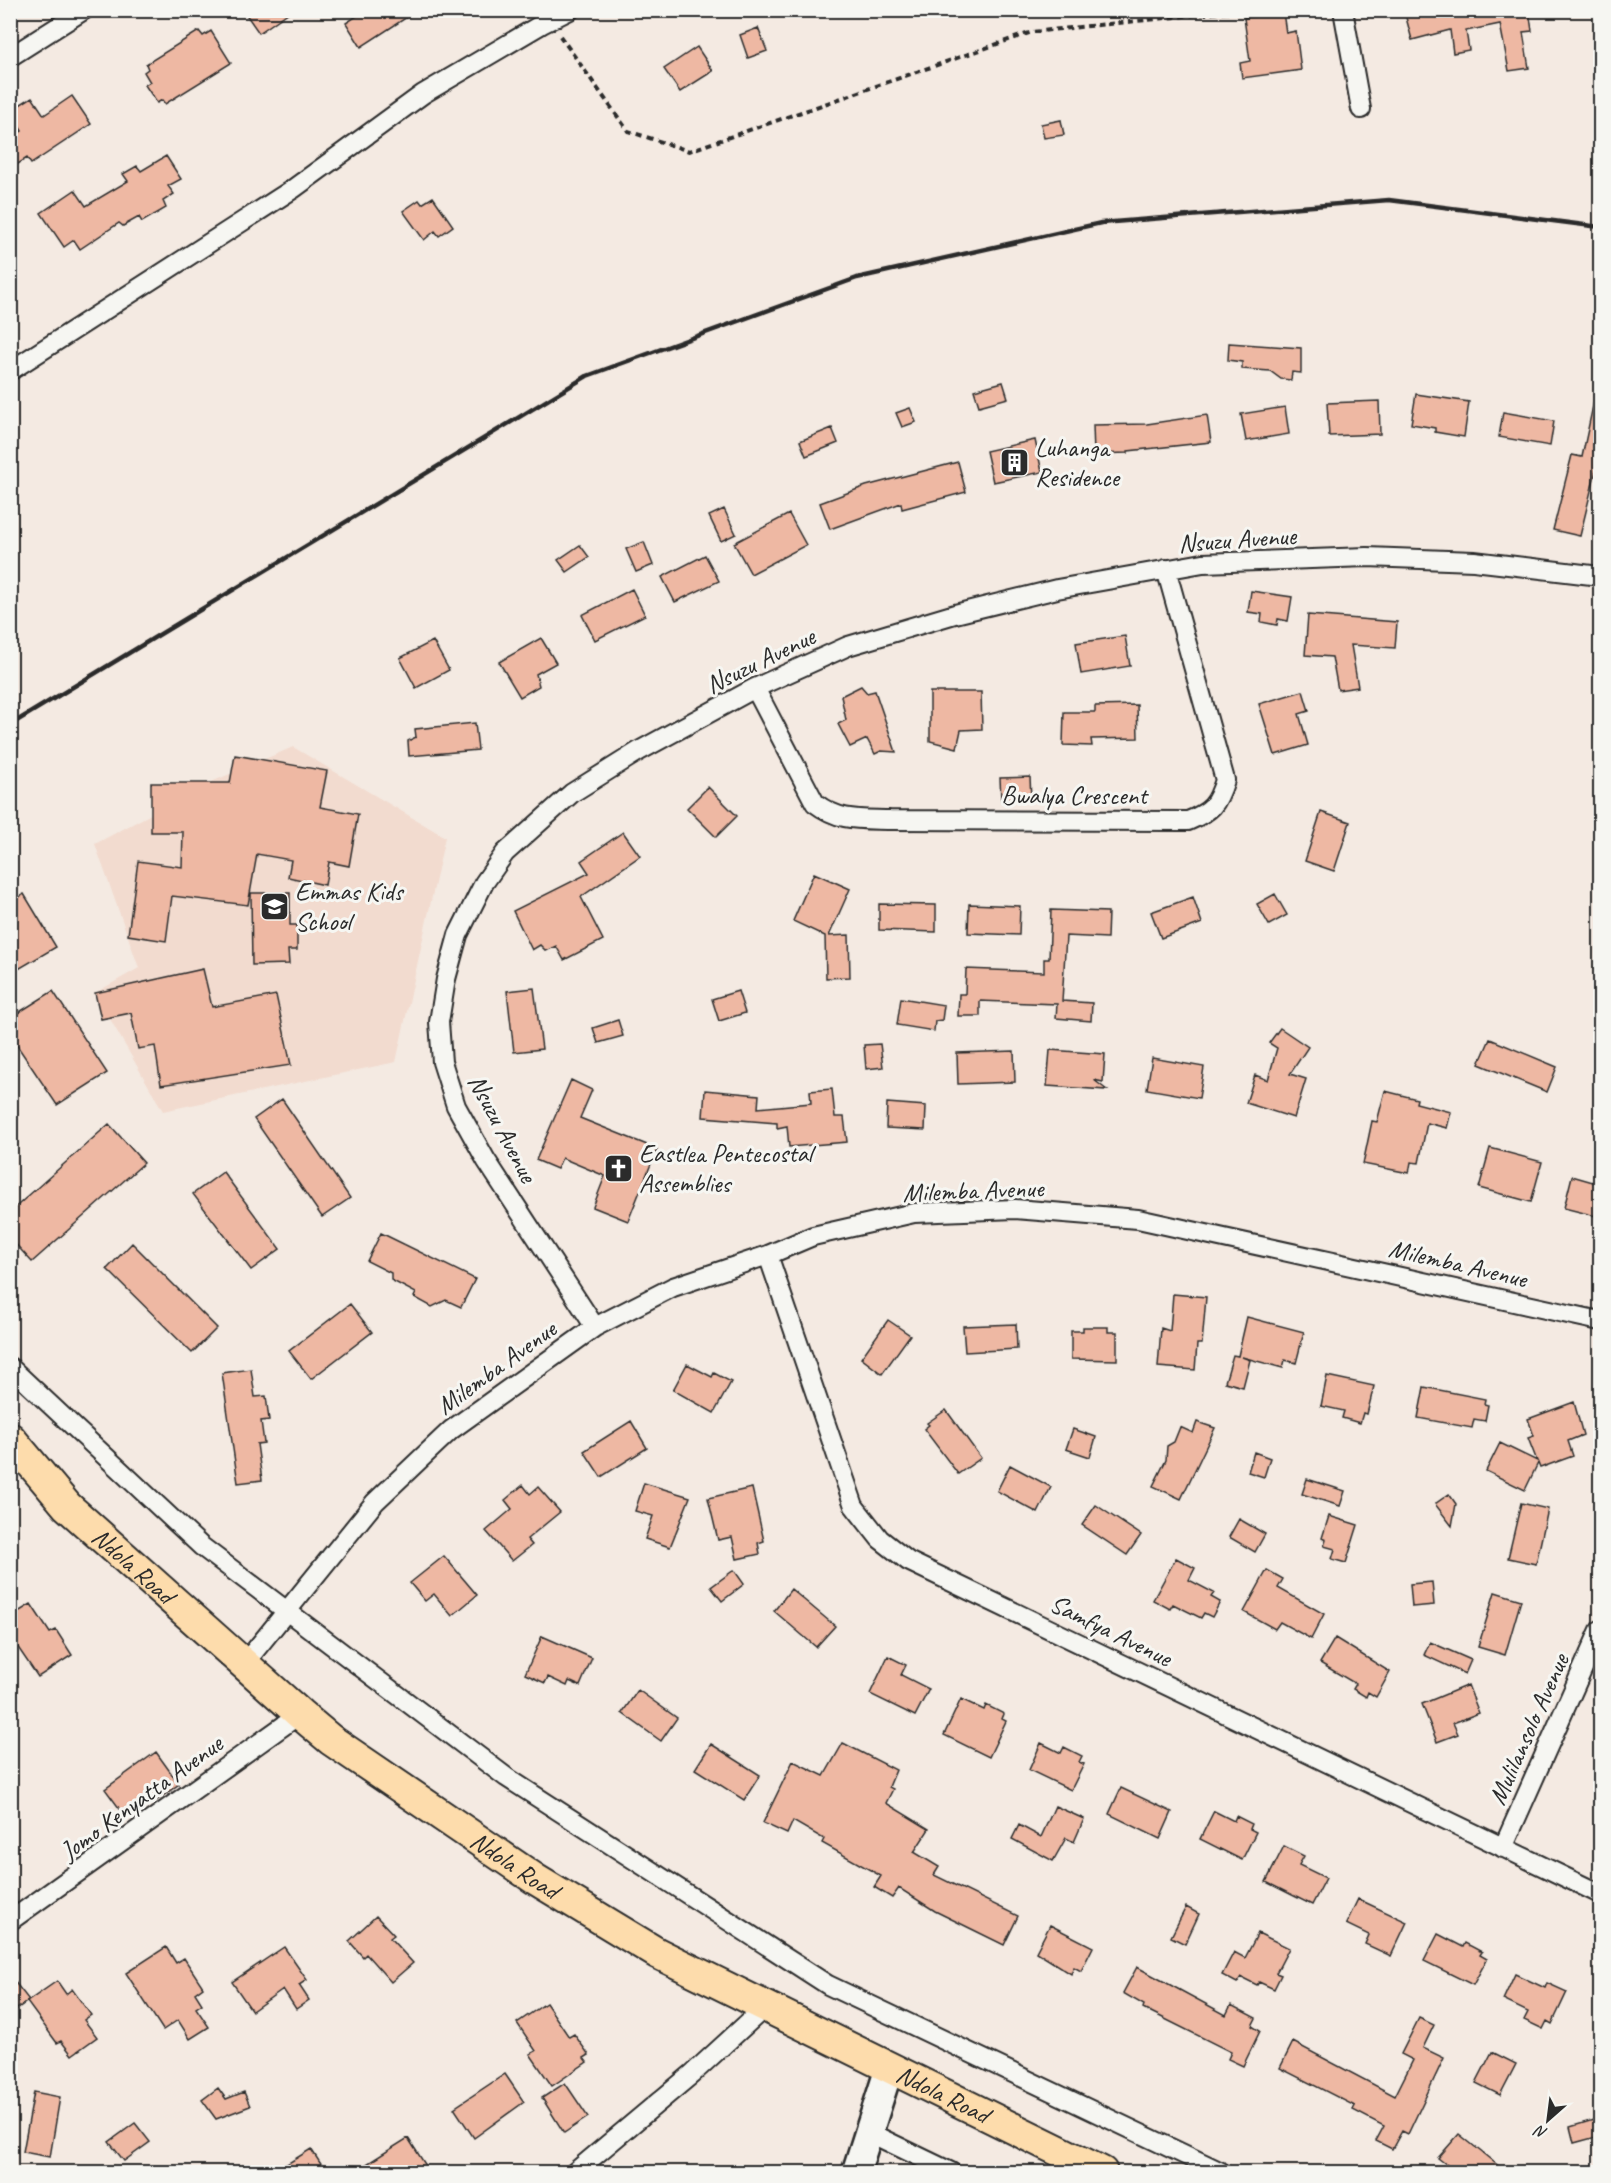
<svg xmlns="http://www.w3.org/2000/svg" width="1611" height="2183" viewBox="0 0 1611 2183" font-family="Caveat,sans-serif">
<rect width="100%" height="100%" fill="#f4eae2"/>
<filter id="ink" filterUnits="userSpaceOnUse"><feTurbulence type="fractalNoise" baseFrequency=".0167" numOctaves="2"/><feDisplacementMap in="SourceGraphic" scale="12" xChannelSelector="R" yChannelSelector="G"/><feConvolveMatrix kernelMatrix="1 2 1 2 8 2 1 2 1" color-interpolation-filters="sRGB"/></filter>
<g filter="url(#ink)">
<!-- built -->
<path fill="#f2dbcf" d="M293 747 445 837 396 1062 163 1111 95 993 139 968 95 844 209 783Z"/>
<!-- building -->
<path fill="#eeb8a3" stroke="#2b2b2b" stroke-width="1.5" d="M243 10H292L259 33Z
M366 10H418L361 47 346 23Z
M1404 10H1529L1532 31 1523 32 1529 68 1509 71 1500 24 1466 31 1469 50 1453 53 1450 30 1412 40Z
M1283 12 1286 33 1296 31 1301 70 1242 78 1240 63 1250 61 1244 18Z
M758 28 767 51 748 58 740 35Z
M199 31 203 36 211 31 231 63 165 104 162 100 157 103 145 85 150 82 144 72 148 69 146 64Z
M697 47 713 71 680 92 664 69Z
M72 96 91 124 31 164 27 158 10 169V138L22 131 10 111 32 97 44 115Z
M1061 120 1064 135 1044 138 1041 124Z
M166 156 181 179 168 186 174 194 163 201 166 208 142 222 139 217 123 226 119 223 80 249 74 240 64 247 41 213 75 190 86 206 128 181 123 174 137 166 141 171Z
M433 197 453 226 439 236 435 231 424 240 403 211 419 200 422 204Z
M1229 343 1301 348V373L1292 372 1291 380 1281 379 1270 371 1242 369V362L1228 360Z
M1003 382 1008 398 979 406 974 390Z
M1416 394 1469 402 1464 437 1435 432V428L1411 424Z
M1379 401 1380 434 1329 436 1327 403Z
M1594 401 1600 402V454L1580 536 1553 530 1572 455 1582 457Z
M1285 407 1289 434 1246 441 1241 414Z
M910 408 916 422 902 427 896 413Z
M1503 412 1554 421 1550 446 1499 437Z
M1207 415 1211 442 1128 451V453L1094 454 1093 425 1147 424Z
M832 428 838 443 806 456 800 441Z
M1035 440 1042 472 993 482 986 451Z
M958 462 966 492 902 509 901 503 830 529 820 503 866 486Z
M724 509 736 534 721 541 709 516Z
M789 514 806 545 751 574 734 543Z
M644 542 653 565 636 572 626 549Z
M580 545 589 557 567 572 558 560Z
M705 555 719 581 675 602 662 577Z
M632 589 645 615 595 640 582 615Z
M1251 591 1292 597 1288 621 1278 619 1277 625 1261 622 1262 614 1248 612Z
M1308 615 1397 622 1395 648 1351 645 1358 687 1338 690 1332 657 1305 655Z
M1125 636 1130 666 1081 674 1076 643Z
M541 638 556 663 536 674 539 686 520 697 499 662Z
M433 641 449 670 416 688 400 658Z
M861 686 867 693 875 691 896 752 881 751 875 754 867 739 850 747 838 724 846 720 841 696Z
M1303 691 1309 711 1299 714 1308 745 1275 755 1259 704Z
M930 692H981L982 729 961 730 957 748 930 741Z
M1137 705 1138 738 1091 739 1092 746 1063 745 1064 712H1095V706Z
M475 723 478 750 409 756 408 741 416 737 415 729Z
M235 755 327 771 320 807 358 814 349 866 329 862 325 885 288 877 291 860 257 854 248 905 172 896 166 941 128 935 138 861 182 867 183 832H151V783H230Z
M1030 777 1031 799 1001 800 1000 778Z
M708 787 737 816 716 837 687 808Z
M1321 812 1350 822 1334 871 1305 861Z
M623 832 640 856 581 897 603 940 564 960 556 946 546 951 540 945 532 950 513 911 589 873 581 861Z
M814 873 850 889 829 936 849 935 850 977 826 978 825 936 793 921Z
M251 893H290V925H297V950H288L289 964 252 965Z
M24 894 56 947 10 974V902Z
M1275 894 1287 915 1269 925 1257 904Z
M1193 897 1202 923 1161 938 1151 912Z
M879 904 936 905V932L879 930Z
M969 904 1020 906 1019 935 968 933Z
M1051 910 1108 912 1107 938 1066 936 1062 1001 1092 1003 1091 1021 1056 1018 1057 1004 980 1001V1016H958L959 994H965L966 969 1044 972V959H1049Z
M203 969 212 1007 276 995 291 1065 161 1085 155 1046 138 1049 131 1013 101 1019 95 993Z
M534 988 542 1049 514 1052 507 991Z
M53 991 107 1073 57 1105 10 1035V1018Z
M738 991 745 1013 719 1021 712 999Z
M901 998 944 1005 942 1020 935 1021 934 1031 897 1025Z
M618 1020 623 1036 598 1043 593 1028Z
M1280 1028 1308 1047 1290 1074 1306 1079 1294 1118 1246 1103 1255 1075 1268 1080 1277 1048 1269 1043Z
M1490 1039 1557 1067 1547 1092 1479 1064Z
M880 1044 883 1067 866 1069 864 1045Z
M1050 1050 1105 1054 1103 1082 1094 1080 1107 1090 1047 1086Z
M1014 1051 1015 1082 958 1084 957 1053Z
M1152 1058 1204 1067 1199 1098 1147 1089Z
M571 1080 592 1090 580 1118 657 1149 628 1221 593 1207 605 1176 562 1158 557 1169 536 1160Z
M832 1089 835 1117H844L847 1142 789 1147 787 1126 777 1128V1123L703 1117 705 1090 759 1095 758 1108 811 1103 810 1091Z
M1385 1091 1417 1099 1416 1103 1451 1112 1447 1128 1427 1123 1419 1163 1411 1162 1409 1173 1363 1164 1372 1121 1377 1122Z
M282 1099 350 1198 322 1217 254 1119Z
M887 1103 926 1106 925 1130 886 1128Z
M109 1124 144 1163 32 1262 10 1238V1212Z
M1490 1148 1542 1162 1531 1202 1479 1188Z
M223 1172 280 1249 251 1270 193 1194Z
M1572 1176 1600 1184V1217L1564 1208Z
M381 1233 475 1279 461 1307 446 1300 432 1307 414 1297 416 1293 391 1280V1273L367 1261Z
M132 1243 217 1328 192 1353 107 1269Z
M1173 1294 1206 1297 1202 1344H1197L1195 1370 1158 1367 1161 1328 1170 1331Z
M350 1304 372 1332 311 1379 289 1351Z
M1247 1317 1304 1332 1296 1363 1285 1360 1283 1368 1242 1357 1250 1360 1243 1387 1225 1382 1233 1355 1238 1356Z
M888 1320 910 1335 882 1374 861 1358Z
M1016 1324 1017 1349 965 1352 963 1326Z
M1083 1327H1108V1332H1117V1360L1071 1359V1331H1083Z
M687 1364 712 1377 714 1373 731 1382 714 1413 673 1390Z
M251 1369 255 1397 266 1396 269 1420 261 1421 264 1443 257 1444 262 1480 238 1483 222 1373Z
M1327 1376 1374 1386 1367 1414 1363 1413 1360 1423 1342 1418 1344 1411 1321 1406Z
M1424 1387 1485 1399 1484 1404 1488 1405 1485 1421 1474 1419 1472 1428 1418 1418Z
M1574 1402 1583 1435 1568 1441 1573 1456 1540 1468 1538 1463 1525 1490 1486 1471 1500 1443 1537 1461 1528 1438 1534 1436 1528 1419Z
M946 1410 981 1458 958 1474 924 1429 929 1425 927 1423Z
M631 1421 647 1448 601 1477 584 1451Z
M1197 1422 1215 1428 1181 1499 1153 1486 1166 1460 1167 1446 1174 1442 1180 1427 1193 1433Z
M1073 1429 1096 1437 1090 1457 1066 1449Z
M1254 1452 1270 1458 1264 1477 1248 1472Z
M1010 1465 1051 1487 1038 1513 997 1491Z
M1307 1479 1345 1491 1340 1506 1302 1494Z
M644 1483 690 1497 670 1547 645 1539 653 1516 635 1511Z
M523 1485 530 1494 538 1487 560 1512 527 1539 532 1545 512 1561 486 1531 512 1509 505 1500Z
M752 1488 764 1541 758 1543 760 1554 737 1559 732 1537 718 1540 708 1498Z
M1449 1494 1456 1504 1452 1526 1435 1504Z
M1521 1503 1548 1509 1536 1564 1508 1558Z
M1096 1505 1141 1535 1127 1555 1082 1525Z
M1329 1516 1358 1525 1346 1563 1332 1559 1335 1549 1324 1546 1326 1540 1322 1538Z
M1239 1519 1265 1534 1255 1552 1229 1537Z
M444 1556 477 1595 452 1616 434 1594 425 1601 410 1583Z
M1176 1558 1195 1568 1189 1580 1214 1593 1211 1597 1220 1602 1212 1617 1204 1613 1201 1618 1173 1604 1170 1609 1153 1600Z
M734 1570 744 1584 722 1601 711 1587Z
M1267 1570 1283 1579 1278 1588 1324 1614 1311 1639 1280 1622 1275 1629 1244 1612Z
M1432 1582 1434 1605 1412 1607 1410 1584Z
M791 1589 835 1626 816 1647 774 1611Z
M1495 1592 1521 1600 1505 1655 1478 1647Z
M31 1604 50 1633 56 1630 72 1655 38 1677 17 1646 10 1650V1617Z
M542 1636 592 1658 580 1686 569 1681 567 1686 548 1677 545 1683 525 1674Z
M1335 1638 1390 1672 1376 1697 1368 1692 1366 1697 1353 1689 1356 1684 1320 1663Z
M1430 1642 1471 1660 1465 1674 1424 1655Z
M888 1656 906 1665 901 1675 929 1689 915 1716 870 1694Z
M1468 1685 1479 1713 1453 1723 1458 1734 1437 1742 1422 1704Z
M638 1690 677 1718 661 1741 622 1713Z
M961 1699 984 1710 986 1705 1004 1714 1002 1719 1006 1721 989 1757 944 1735Z
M843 1743 896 1770 889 1787 893 1789 886 1803 929 1829 914 1852 939 1867 934 1875 1018 1916 1004 1945 935 1911 899 1888 892 1898 874 1887 881 1876 822 1843 824 1839 793 1821 787 1834 763 1823 793 1761 824 1776Z
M1041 1743 1061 1753 1064 1747 1082 1756 1079 1762 1084 1764 1071 1790 1029 1770Z
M711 1744 760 1775 744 1800 695 1769Z
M156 1752 179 1784 156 1801 152 1796 125 1816 105 1789Z
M1121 1788 1172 1812 1160 1839 1109 1814Z
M1055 1806 1084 1819 1074 1842 1066 1838 1053 1861 1012 1839 1019 1825 1041 1837Z
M1214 1811 1234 1821 1236 1816 1252 1824 1250 1829 1256 1832 1242 1860 1200 1839Z
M1284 1846 1304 1856 1299 1865 1326 1878 1312 1905 1266 1882Z
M1358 1899 1407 1922 1391 1956 1365 1944 1369 1935 1346 1924Z
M1186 1907 1199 1914 1185 1944 1171 1937Z
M376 1916 394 1935 390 1938 413 1963 391 1982 366 1954 363 1957 349 1941Z
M1050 1925 1093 1947 1081 1971 1074 1967 1071 1974 1036 1952Z
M1258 1933 1289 1948 1276 1973 1281 1975 1274 1989 1259 1982 1257 1985 1241 1977 1237 1983 1222 1975 1234 1952 1245 1958Z
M1438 1934 1463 1947 1465 1943 1482 1952 1480 1955 1487 1959 1473 1985 1424 1961Z
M166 1947 176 1963 184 1958 203 1987 195 1993 202 2004 196 2008 209 2027 190 2039 178 2020 163 2030 126 1973Z
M284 1947 307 1980 299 1985 309 2000 296 2009 283 1989 252 2011 232 1982Z
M1137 1967 1226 2015 1231 2005 1256 2018 1252 2026 1260 2031 1243 2066 1228 2059 1231 2052 1143 2008 1144 2005 1123 1993Z
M1515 1974 1545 1988 1547 1983 1567 1992 1552 2024 1547 2021 1543 2029 1524 2020 1528 2012 1503 2000Z
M10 1976 29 2000 10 2014Z
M57 1981 66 1994 72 1989 91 2015 84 2020 97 2037 72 2055 61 2041 57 2043 27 2002Z
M546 2003 569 2037 574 2034 589 2055 584 2058 587 2062 552 2086 530 2054 536 2051 517 2023Z
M1419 2018 1434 2025 1423 2048 1444 2058 1408 2134 1402 2131 1392 2149 1376 2141 1384 2126 1353 2110 1355 2106 1280 2068 1293 2042 1395 2096 1413 2060 1401 2054Z
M1492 2052 1516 2064 1500 2095 1476 2083Z
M505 2074 524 2102 474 2138 454 2108Z
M565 2083 588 2117 564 2133 542 2098Z
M218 2088 226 2099 244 2092 250 2106 216 2119 202 2100Z
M34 2092 60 2097 50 2157 23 2152Z
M1600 2118V2136L1574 2143 1570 2127Z
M135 2123 150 2142 124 2161 109 2142Z
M1459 2134 1506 2172H1456L1438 2158Z
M408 2138 430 2172H354Z
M311 2149 326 2172H274Z"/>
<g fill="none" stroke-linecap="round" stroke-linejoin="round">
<defs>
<path id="street" d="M1343 10 1361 109
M10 57 84 10
M10 371 293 189 423 94 542 24 570 10
M755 688 815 803C840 822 860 819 890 820L1188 821C1212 811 1217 805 1225 780L1166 569
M768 1255 854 1506 880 1539 908 1561 1600 1894
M595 1327 486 1160 456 1106 442 1062 439 1022 446 979 458 935 484 883 505 853 572 793 639 751 755 688 848 646 955 614 1057 589 1203 563 1367 557 1474 561 1600 576
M10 1367 201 1546 506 1777 828 1985 1221 2172
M244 1664 375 1502 451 1430 595 1327 673 1287 768 1255 813 1236 914 1213 1015 1209 1138 1219 1600 1321
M1503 1848 1600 1630
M10 1921 300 1714
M870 2133 951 2172
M575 2172 692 2074 764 2008"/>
<path id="secondary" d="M856 2172 889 2069"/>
<g id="primary">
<path id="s1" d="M10 1438 67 1506 300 1714 331 1740 535 1879 657 1953 1102 2172"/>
</g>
</defs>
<!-- street casing -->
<use href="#street" stroke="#2b2b2b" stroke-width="22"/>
<!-- secondary casing -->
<use href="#secondary" stroke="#2b2b2b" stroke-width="32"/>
<!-- primary casing -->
<use href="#primary" stroke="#2b2b2b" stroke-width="34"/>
<!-- path -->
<path stroke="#2b2b2b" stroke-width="4" stroke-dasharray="6 4.5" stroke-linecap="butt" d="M560 36 628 131 689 151 1032 32 1242 10"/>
<!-- street -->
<use href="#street" stroke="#f6f6f2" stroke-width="18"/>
<!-- secondary -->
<use href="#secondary" stroke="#f6f6f2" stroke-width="27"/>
<!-- primary -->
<use href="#primary" stroke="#fddcac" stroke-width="30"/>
<!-- rail -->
<path stroke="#2b2b2b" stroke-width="4.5" d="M10 725 587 376 857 278 1101 223 1389 200 1600 227"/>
</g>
</g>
<!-- icons -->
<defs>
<symbol id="building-square" viewBox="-11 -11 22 22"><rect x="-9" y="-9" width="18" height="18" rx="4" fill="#2b2b2b" stroke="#f6f6f2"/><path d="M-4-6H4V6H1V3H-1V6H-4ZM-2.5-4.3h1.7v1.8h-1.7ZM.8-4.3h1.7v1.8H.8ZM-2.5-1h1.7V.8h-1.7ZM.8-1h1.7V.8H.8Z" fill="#fff"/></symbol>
<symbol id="school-square" viewBox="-11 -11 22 22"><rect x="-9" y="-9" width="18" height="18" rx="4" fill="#2b2b2b" stroke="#f6f6f2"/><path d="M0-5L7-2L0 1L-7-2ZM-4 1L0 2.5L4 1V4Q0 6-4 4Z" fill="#fff"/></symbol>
<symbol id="church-square" viewBox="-11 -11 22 22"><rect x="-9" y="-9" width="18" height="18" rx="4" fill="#2b2b2b" stroke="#f6f6f2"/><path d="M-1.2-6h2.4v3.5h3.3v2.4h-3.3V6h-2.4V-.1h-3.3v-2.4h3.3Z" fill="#fff"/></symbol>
</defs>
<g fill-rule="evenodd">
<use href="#building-square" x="998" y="446" width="33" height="33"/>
<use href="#school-square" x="258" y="890" width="33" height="33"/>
<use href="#church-square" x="602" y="1152" width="33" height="33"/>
</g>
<g text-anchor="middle" stroke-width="6" stroke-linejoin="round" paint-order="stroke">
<!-- poi labels -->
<g font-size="26" fill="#2b2b2b" stroke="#f6f6f2" text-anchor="start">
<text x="1035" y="456">Luhanga<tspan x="1035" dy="30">Residence</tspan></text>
<text x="295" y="900">Emmas Kids<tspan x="295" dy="30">School</tspan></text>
<text x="639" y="1162">Eastlea Pentecostal<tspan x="639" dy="30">Assemblies</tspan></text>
</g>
<!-- street labels -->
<g font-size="26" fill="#2b2b2b" stroke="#f6f6f2">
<text transform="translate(1237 539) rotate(-4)" y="9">Nsuzu Avenue</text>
<text transform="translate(760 660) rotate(-26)" y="9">Nsuzu Avenue</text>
<text x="1074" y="804">Bwalya Crescent</text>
<text transform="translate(503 1128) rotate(62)" y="9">Nsuzu Avenue</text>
<text transform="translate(973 1190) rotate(-2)" y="9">Milemba Avenue</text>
<text transform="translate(1458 1263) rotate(13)" y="9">Milemba Avenue</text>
<text transform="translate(496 1367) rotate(-36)" y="9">Milemba Avenue</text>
<text dy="9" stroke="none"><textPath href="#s1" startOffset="178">Ndola Road</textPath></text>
<text transform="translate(1111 1630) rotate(26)" y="9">Samfya Avenue</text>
<text transform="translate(1528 1729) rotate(-66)" y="9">Mulilansolo Avenue</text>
<text transform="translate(141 1797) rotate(-36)" y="9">Jomo Kenyatta Avenue</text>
<text dy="9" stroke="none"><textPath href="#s1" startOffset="664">Ndola Road</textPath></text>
<text dy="9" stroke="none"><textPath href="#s1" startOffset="1150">Ndola Road</textPath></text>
</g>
</g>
<!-- margin -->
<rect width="1611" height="2183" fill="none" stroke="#f6f6f2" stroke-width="36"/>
<rect x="18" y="18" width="1575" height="2147" fill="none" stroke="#2b2b2b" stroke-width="2" filter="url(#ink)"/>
<!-- north arrow -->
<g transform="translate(1548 2120) rotate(208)" stroke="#f6f6f2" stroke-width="4.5" paint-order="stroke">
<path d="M0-4.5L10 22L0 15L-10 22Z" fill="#2b2b2b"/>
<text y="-9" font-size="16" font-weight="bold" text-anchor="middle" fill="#2b2b2b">N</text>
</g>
</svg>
